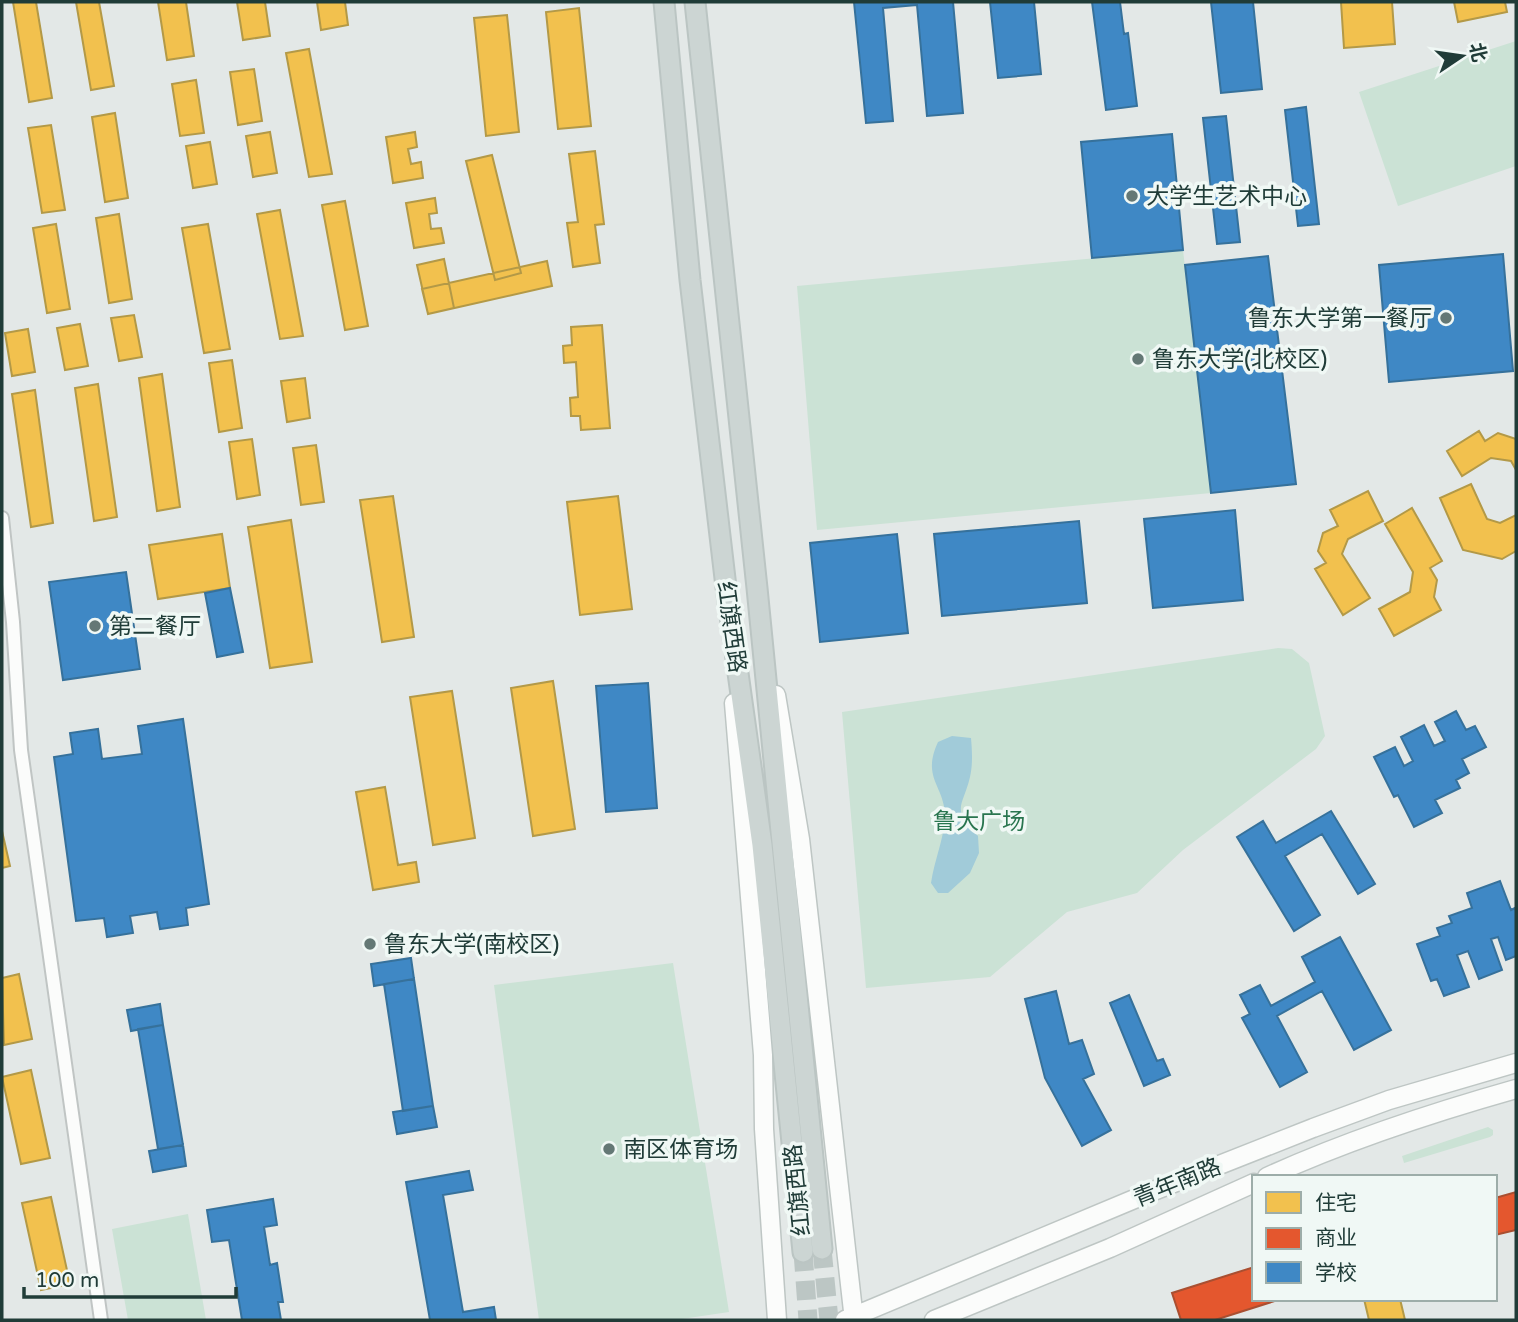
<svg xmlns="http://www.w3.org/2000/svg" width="1518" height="1322" viewBox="0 0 1518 1322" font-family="'Varela Round','Noto Sans SC',sans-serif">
<rect width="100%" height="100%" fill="#e3e8e7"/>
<!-- green -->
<path fill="#cbe2d5" d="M1516 41V166L1398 206 1359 92Z
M1183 250 1211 493 817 530 797 286Z
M1278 648 1292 649 1309 663 1325 736 1316 749 1183 850 1137 893 1067 912 990 977 866 988 842 712Z
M673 963 729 1312 675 1320H539L494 985Z
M1488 1127 1493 1130V1135L1490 1137 1404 1163 1402 1156Z
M188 1214 206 1320H128L112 1229Z"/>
<!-- water -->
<path fill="#a1cbd9" d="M952 736 971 738C972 750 973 764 970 777 963 807 950 808 978 836L979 853 970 873 948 893H938L931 883C934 861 944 839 945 817 945 785 921 779 938 742Z"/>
<!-- homes -->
<path fill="#f2c14e" stroke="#b39947" stroke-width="2" d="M13 2H36L52 98 29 102Z
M76 2H99L114 86 91 90Z
M158 2H186L194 56 167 60Z
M237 2H265L270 36 243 40Z
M317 2H345L348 25 321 30Z
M1341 2H1392L1395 44 1344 48Z
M1454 2H1505L1507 12 1458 22Z
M579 8 591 126 558 129 546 12Z
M507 15 519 132 486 136 474 18Z
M309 49 332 174 309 177 286 53Z
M254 69 262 121 238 125 230 72Z
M196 80 204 133 180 136 172 84Z
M115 113 128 198 105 202 92 117Z
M51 125 65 210 42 213 28 128Z
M270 132 277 173 253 177 246 136Z
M415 132 417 147 408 149 411 164 421 162 423 178 393 183 386 137Z
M210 142 217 184 193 188 186 146Z
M595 151 604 224 595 225 600 263 573 267 567 223 578 222 569 154Z
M492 155 521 273 495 280 466 161Z
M435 198 437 213 429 214 431 229 441 228 444 243 414 248 406 203Z
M345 201 368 326 345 330 322 205Z
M280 210 303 336 280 339 257 214Z
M119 214 132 299 109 303 96 218Z
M56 224 70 309 47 313 33 228Z
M208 224 230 349 204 353 182 228Z
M444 259 454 308 428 314 417 265Z
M547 261 552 286 428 314 422 289Z
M134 315 142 357 119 361 111 318Z
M80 324 88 366 65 370 57 328Z
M602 325 610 428 581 430 580 416H571L570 398 578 397 576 362 564 363 563 346 572 345 571 327Z
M28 329 35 372 12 376 5 333Z
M232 360 242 428 219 432 209 363Z
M162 374 180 507 157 511 139 378Z
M305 378 310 418 287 422 281 381Z
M98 384 117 517 94 521 75 388Z
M35 390 53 523 31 527 12 394Z
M1479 431 1485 441 1498 433 1516 439V470L1511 461 1491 458 1462 476 1447 451Z
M252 439 260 495 237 499 229 442Z
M316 445 324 502 301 505 293 448Z
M1471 484 1487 519 1500 523 1516 515V551L1502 559 1463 550 1440 498Z
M1368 491 1383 521 1348 539 1342 554 1370 598 1343 615 1315 569 1326 563 1318 551 1323 533 1338 526 1330 510Z
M393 496 414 637 382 642 360 500Z
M618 496 632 609 580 615 567 502Z
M1412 508 1442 561 1430 568 1437 580 1434 597 1441 610 1394 636 1379 609 1410 592 1413 572 1385 524Z
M291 520 312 662 270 668 248 527Z
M222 534 230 588 158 599 149 545Z
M553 681 575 829 533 836 511 688Z
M452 691 475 838 433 845 410 697Z
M385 787 398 865 416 862 419 882 373 890 356 792Z
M2 831 10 866 2 868Z
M19 974 32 1039 4 1045 2 978Z
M31 1070 50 1158 21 1164 2 1077Z
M51 1197 70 1284 41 1290 22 1203Z
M1364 1299H1400L1405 1320H1369Z"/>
<!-- shops -->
<path fill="#e4572e" stroke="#a94f31" stroke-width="2" d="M1516 1192V1230L1495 1235V1198Z
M1254 1267V1299H1281L1215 1320H1181L1172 1293Z"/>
<!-- schools -->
<path fill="#3f88c5" stroke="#36719b" stroke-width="2" d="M854 2H953L963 113 927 116 917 5 883 8 893 121 866 123Z
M990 2H1034L1041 74 998 78Z
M1092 2H1120L1124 34 1128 33 1137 106 1106 110Z
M1211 2H1253L1262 89 1221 93Z
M1306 107 1319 224 1298 226 1285 110Z
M1226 116 1240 242 1217 244 1203 118Z
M1172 134 1183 250 1092 258 1081 142Z
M1503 254 1513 371 1389 382 1379 265Z
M1268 256 1296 484 1211 493 1185 265Z
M1235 510 1243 600 1153 608 1144 519Z
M1079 521 1087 603 942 616 934 534Z
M897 534 908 633 820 642 810 543Z
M126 572 140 669 63 680 49 582Z
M230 588 243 652 217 657 205 593Z
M648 683 657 808 606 812 596 686Z
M1456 711 1466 730 1475 726 1486 747 1462 759 1469 773 1456 780 1460 788 1435 800 1442 813 1414 827 1398 795 1394 797 1374 757 1395 747 1404 766 1413 761 1401 737 1424 725 1434 746 1445 741 1435 722Z
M183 719 209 904 186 908 188 925 160 929 157 912 130 916 133 933 107 937 104 918 76 921 54 757 73 754 70 733 98 729 102 759 142 754 138 726Z
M1331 811 1375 884 1358 894 1322 834 1285 856 1320 915 1294 931 1237 837 1263 821 1276 843Z
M1500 881 1511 910 1515 908 1516 911V956L1506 960 1498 937 1491 939 1502 970 1479 979 1468 951 1457 955 1469 987 1444 996 1437 979 1431 981 1417 944 1440 936 1437 928 1452 923 1449 916 1472 908 1467 893Z
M1340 937 1391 1030 1354 1050 1322 991 1277 1016 1307 1072 1280 1087 1242 1018 1250 1014 1240 995 1260 985 1271 1006 1315 982 1302 957Z
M411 958 414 979 374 986 371 964Z
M414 979 433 1106 403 1111 384 984Z
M1056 991 1069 1044 1082 1040 1094 1074 1083 1079 1111 1130 1082 1146 1045 1078 1025 999Z
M1129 995 1157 1061 1163 1059 1170 1075 1144 1086 1110 1003Z
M160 1004 163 1025 131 1031 127 1010Z
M163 1025 183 1145 158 1149 138 1029Z
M433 1106 437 1127 397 1134 393 1112Z
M183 1145 186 1166 153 1172 149 1151Z
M469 1171 473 1190 443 1195 463 1312 494 1307 496 1320H430L406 1182Z
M273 1199 277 1225 264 1227 270 1265 277 1263 283 1302H278L281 1320H242L229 1240 212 1242 207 1210Z"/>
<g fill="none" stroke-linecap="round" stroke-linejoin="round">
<!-- primary-tunnel -->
<path stroke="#bcc6c4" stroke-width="19" stroke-dasharray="19 10" stroke-linecap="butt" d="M822 1249 829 1320
M803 1252 808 1320"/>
<defs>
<path id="street" d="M2 518 13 622 21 750 101 1320"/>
<path id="secondary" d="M776 695 800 839 854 1320
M734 703 763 1055 764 1129 777 1320
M1267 1177C1348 1140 1431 1113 1516 1089
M845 1320 1156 1190 1313 1128 1389 1100 1516 1063
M934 1320 1110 1248 1254 1183"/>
<path id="primary" d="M664 2 690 280 726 587 762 845 803 1252
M695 2 757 588 822 1249"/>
</defs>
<!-- street casing -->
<use href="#street" stroke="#c0c5c4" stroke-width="16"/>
<!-- secondary casing -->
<use href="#secondary" stroke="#bec6c4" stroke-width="21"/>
<!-- primary casing -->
<use href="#primary" stroke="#bbc5c3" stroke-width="23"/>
<!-- street -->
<use href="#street" stroke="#fbfcfb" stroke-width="12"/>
<!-- secondary -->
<use href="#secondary" stroke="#fbfcfb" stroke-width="18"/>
<!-- primary -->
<use href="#primary" stroke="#ccd5d3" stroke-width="19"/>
</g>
<!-- markers -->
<g fill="#647875" stroke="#f0f8f5" stroke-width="2.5">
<circle cx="1132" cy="196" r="7"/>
<circle cx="1446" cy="318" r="7"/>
<circle cx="1138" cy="359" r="7"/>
<circle cx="95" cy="626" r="7"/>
<circle cx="370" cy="944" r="7"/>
<circle cx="609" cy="1149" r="7"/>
</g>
<g text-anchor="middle" stroke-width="7" stroke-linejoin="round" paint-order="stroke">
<!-- poi labels -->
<g font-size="23" fill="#203c38" stroke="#f0f8f5" text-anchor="start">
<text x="1146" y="204">大学生艺术中心</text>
<text x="1432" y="326" text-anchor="end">鲁东大学第一餐厅</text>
<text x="1152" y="367">鲁东大学(北校区)</text>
<text x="109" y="634">第二餐厅</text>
<text x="384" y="952">鲁东大学(南校区)</text>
<text x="623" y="1157">南区体育场</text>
</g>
<!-- street labels -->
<g font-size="23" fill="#203c38" stroke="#f0f8f5">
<text transform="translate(732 627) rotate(82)" y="8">红旗西路</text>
<text transform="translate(1177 1182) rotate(-22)" y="8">青年南路</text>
<text transform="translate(797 1190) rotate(-96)" y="8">红旗西路</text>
</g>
<!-- park labels -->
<g font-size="23" fill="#29754f" stroke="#f0f8f5">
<text x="979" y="829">鲁大广场</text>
</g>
</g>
<!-- border -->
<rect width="1518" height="1322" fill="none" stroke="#203c38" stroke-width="7"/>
<!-- legend -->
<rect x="1252" y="1175" width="245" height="126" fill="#f0f8f5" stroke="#9dada9" stroke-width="2"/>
<rect x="1266" y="1192" width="35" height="21" fill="#f2c14e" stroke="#9dada9" stroke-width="2"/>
<text x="1315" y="1210" font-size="21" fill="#203c38">住宅</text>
<rect x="1266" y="1228" width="35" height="21" fill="#e4572e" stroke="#9dada9" stroke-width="2"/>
<text x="1315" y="1245" font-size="21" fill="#203c38">商业</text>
<rect x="1266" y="1262" width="35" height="21" fill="#3f88c5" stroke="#9dada9" stroke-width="2"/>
<text x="1315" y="1280" font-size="21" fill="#203c38">学校</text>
<!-- north arrow -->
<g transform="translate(1462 56) rotate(77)" stroke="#f0f8f5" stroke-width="5" paint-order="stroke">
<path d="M0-5L12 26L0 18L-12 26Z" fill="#203c38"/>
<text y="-10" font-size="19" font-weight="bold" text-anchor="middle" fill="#203c38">北</text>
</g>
<!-- scale -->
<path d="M24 1287v10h212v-10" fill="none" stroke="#203c38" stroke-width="3.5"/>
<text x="35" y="1287" font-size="21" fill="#203c38" stroke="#f0f8f5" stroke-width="5" paint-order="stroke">100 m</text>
</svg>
